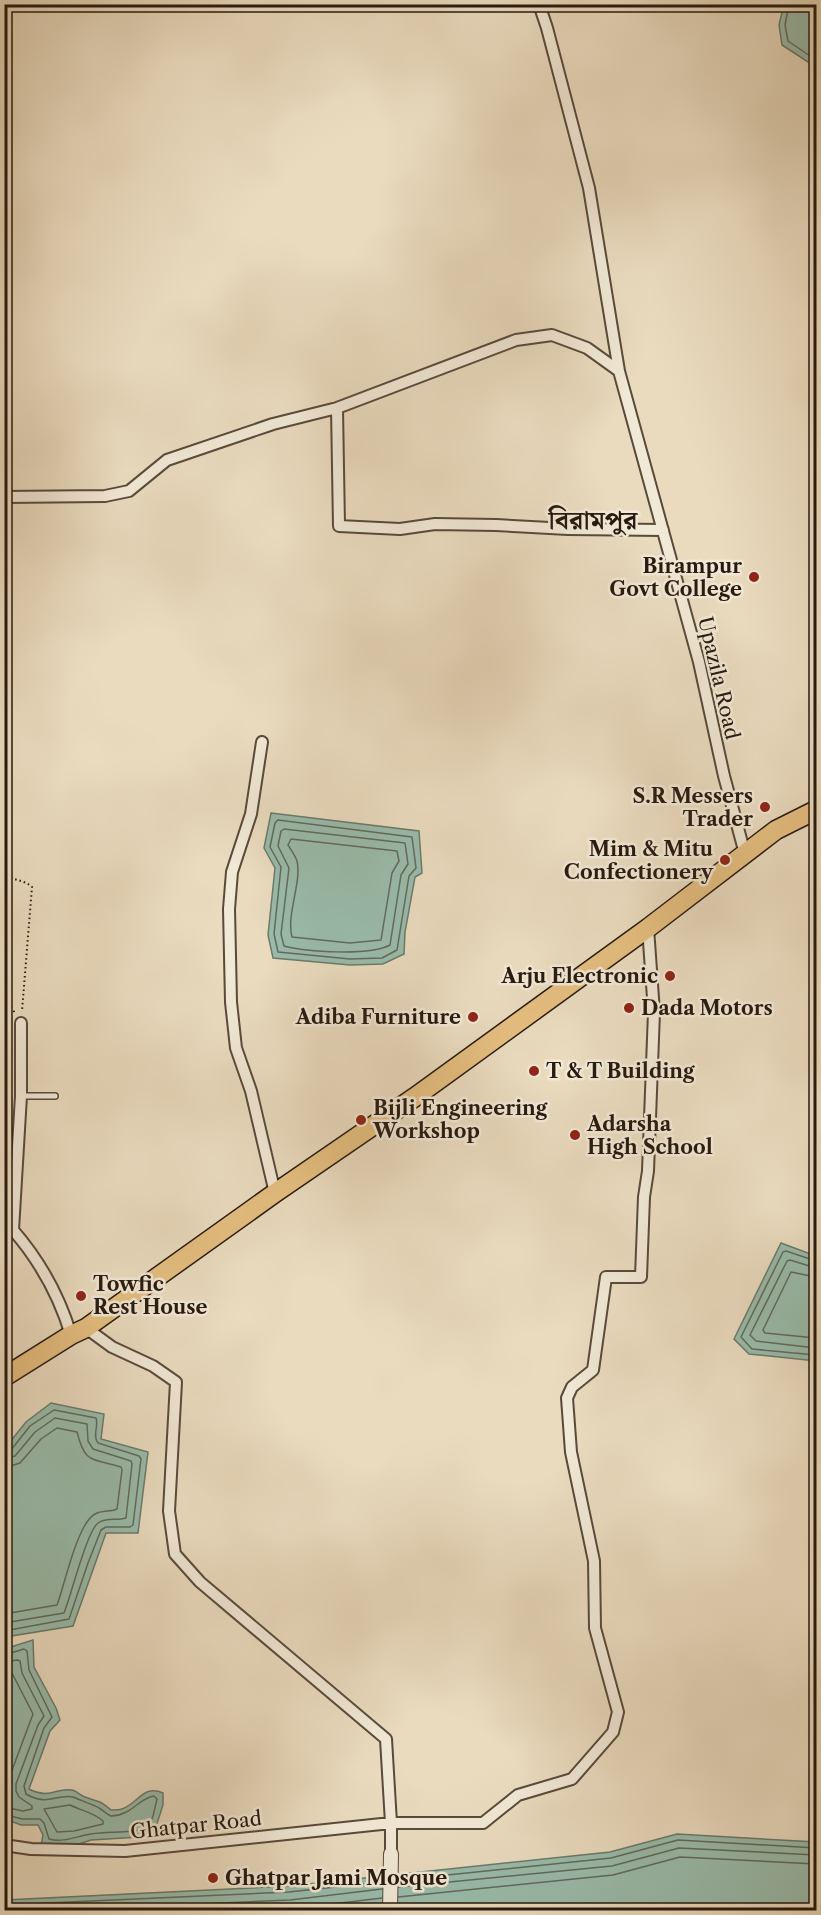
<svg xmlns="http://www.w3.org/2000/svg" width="821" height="1915" viewBox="0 0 821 1915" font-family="'Libre Caslon Text','Noto Serif Bengali',serif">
<rect width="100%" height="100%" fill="#eadbbf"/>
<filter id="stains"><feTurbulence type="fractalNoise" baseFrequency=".00333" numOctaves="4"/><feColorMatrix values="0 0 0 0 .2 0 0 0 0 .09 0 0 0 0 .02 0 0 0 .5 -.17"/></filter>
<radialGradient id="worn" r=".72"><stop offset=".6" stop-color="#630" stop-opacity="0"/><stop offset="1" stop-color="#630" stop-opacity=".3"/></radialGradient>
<!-- water -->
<path fill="#99bcab" stroke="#6b7b6d" stroke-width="1.5" d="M784 4 816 5V62H808L782 45 779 25Z
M271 813 419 831 422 873 415 877 405 932 404 954 383 964 350 965 273 958 268 935 275 868 264 848Z
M781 1243 816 1256V1361L749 1354 734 1339Z
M51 1403 104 1414 101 1439 148 1452 138 1533H106L73 1626 5 1637V1448L26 1422Z
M33 1640 34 1667 56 1708 60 1720 50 1731 29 1789C51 1800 56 1787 72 1790 77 1791 81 1796 85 1797 100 1803 98 1799 111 1810 115 1810 119 1810 122 1809 138 1804 143 1784 163 1793V1805L154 1833 140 1837 91 1840 76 1845 41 1846 43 1835 38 1825H21L5 1819 4 1649Z
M677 1834 816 1842V1910H5V1900L289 1886 610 1852Z"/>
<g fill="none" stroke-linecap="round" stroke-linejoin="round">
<!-- shore -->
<path stroke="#606b5d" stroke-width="1.5" d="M789 4 785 25 788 41 810 56 816 57
M278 820 412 837 416 868 409 876 397 950 382 958 350 959 278 952 274 934 281 867 270 847 275 823Z
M284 829 405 843 408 864 401 875 390 945C370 956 306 952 284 946L281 934 289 868 278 846 281 831Z
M291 839 397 851 399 861 392 873 381 940 350 943 292 937C286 915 302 882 297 861 295 855 291 850 288 845Z
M816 1261 786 1251 783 1252 741 1337 752 1349 816 1355
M816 1268 790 1260 787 1261 750 1335 756 1341 816 1348
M816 1277 791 1272 763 1330 765 1333 816 1338
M4 1451 11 1450 30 1426 54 1410 96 1418C99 1426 92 1436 98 1443L139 1456 141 1459 133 1525 130 1527H106L101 1530 88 1563 69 1619 4 1631
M4 1459 15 1456 35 1432 55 1418 87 1424 88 1441 93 1449 131 1461 132 1464 126 1518C117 1521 106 1517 98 1523 87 1531 71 1596 64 1613L4 1623
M4 1468 20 1463 41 1439 57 1428 77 1432C85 1464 91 1458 121 1467L122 1470 117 1509C111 1512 102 1510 95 1514 77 1524 65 1584 57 1605L4 1614
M4 1655 24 1649 27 1651 29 1670 52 1717 44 1728 24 1786 26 1794C48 1807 57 1793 73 1797 77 1799 97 1806 99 1808 104 1811 106 1814 111 1816 133 1815 137 1799 154 1796L157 1799 153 1816 148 1828C129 1834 110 1831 91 1834 77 1836 64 1843 49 1839L44 1823 40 1819H22L4 1814
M4 1662 17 1660 20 1661 22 1673 44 1716 38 1725 16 1784V1791L19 1797 32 1806V1809L23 1811 4 1807
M4 1671 12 1673 33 1714 8 1781 7 1795 4 1798
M70 1805C82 1811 93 1812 103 1821V1824L74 1831 57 1832 44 1809Z
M399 1880 611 1858 678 1840 816 1848
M399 1887 612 1866 679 1848 816 1855
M398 1897 613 1875 680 1857 816 1864
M4 1905 289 1892 382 1882
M53 1910 290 1900 382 1889
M251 1910 291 1909 382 1898"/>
<defs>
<path id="service" d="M21 1096H55"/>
<path id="minor" d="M539 4 547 28 589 188 619 371 699 662 724 776 745 854
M337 408 339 526 400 529 435 524 496 525 568 529 663 530
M4 497 105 496 129 491 167 460 273 424 337 408 516 340 552 335 587 348 619 371
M262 742 251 814 232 872 229 909 231 1002 236 1048 251 1091 275 1193
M21 1023V1096L13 1230C40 1261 59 1295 71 1335
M86 1328 112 1347 153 1366 176 1382 169 1511 175 1554 200 1582 386 1739 391 1823V1854
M4 1845 31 1849 125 1851 391 1823H483L518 1795 572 1779 613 1732 618 1712 595 1628 594 1561 571 1452 567 1398 572 1387 593 1370 606 1277H641L644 1197 648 1171 654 1012 648 928"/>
<path id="tertiary" d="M390 1910 391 1854"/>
<path id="primary" d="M4 1377 71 1335 86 1328 275 1193 415 1097 648 928 776 830 816 810"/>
</defs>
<!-- service casing -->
<use href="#service" stroke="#584a3b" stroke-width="8"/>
<!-- minor casing -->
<use href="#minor" stroke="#584a3b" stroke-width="14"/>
<!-- tertiary casing -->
<use href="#tertiary" stroke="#584a3b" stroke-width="16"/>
<!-- primary casing -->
<use href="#primary" stroke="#271a0f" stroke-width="21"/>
<!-- path -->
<path stroke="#271a0f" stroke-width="2" stroke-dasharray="1.5 3" stroke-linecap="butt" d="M4 788 9 767 11 702
M4 836 5 874C13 881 23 879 32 887L22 1011
M4 1002 9 1004 15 1013"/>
<!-- service -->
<use href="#service" stroke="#f1e8d5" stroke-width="5"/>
<!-- minor -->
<use href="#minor" stroke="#f1e8d5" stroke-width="10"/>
<!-- tertiary -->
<use href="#tertiary" stroke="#f1e8d5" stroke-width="14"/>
<!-- primary -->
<use href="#primary" stroke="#e5be80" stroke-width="18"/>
</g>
<!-- markers -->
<g fill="#8f2418" stroke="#f1e8d5" stroke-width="2">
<circle cx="754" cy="577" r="6"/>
<circle cx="765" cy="807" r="6"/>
<circle cx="725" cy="860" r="6"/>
<circle cx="670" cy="976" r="6"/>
<circle cx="629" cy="1008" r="6"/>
<circle cx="473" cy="1017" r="6"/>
<circle cx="534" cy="1071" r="6"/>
<circle cx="361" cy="1120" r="6"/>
<circle cx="575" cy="1135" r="6"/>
<circle cx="81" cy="1296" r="6"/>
<circle cx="213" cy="1878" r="6"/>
</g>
<g text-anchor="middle" stroke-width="5" stroke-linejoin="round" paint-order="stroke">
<!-- poi labels -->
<g font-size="20" font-weight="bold" fill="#271a0f" stroke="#f1e8d5" text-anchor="start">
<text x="742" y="573" text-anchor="end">Birampur<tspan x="742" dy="23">Govt College</tspan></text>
<text x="753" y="803" text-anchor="end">S.R Messers<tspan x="753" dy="23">Trader</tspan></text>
<text x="713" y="856" text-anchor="end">Mim &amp; Mitu<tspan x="713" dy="23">Confectionery</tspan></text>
<text x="658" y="983" text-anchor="end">Arju Electronic</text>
<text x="641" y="1015">Dada Motors</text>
<text x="461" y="1024" text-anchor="end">Adiba Furniture</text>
<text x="546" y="1078">T &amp; T Building</text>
<text x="373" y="1115">Bijli Engineering<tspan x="373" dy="23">Workshop</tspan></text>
<text x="587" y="1131">Adarsha<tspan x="587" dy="23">High School</tspan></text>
<text x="93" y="1291">Towfic<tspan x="93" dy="23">Rest House</tspan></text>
<text x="225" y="1885">Ghatpar Jami Mosque</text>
</g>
<!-- street labels -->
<g font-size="20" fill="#271a0f" stroke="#f1e8d5">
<text transform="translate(719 678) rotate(77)" y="7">Upazila Road</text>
<text transform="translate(196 1825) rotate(-6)" y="7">Ghatpar Road</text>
</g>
<!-- district labels -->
<g font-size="26" font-weight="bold" fill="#271a0f" stroke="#f1e8d5">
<text x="593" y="529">বিরামপুর</text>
</g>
</g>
<!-- margin -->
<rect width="821" height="1915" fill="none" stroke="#eadbbf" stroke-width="24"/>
<rect x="6" y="6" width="809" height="1903" fill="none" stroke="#271a0f" stroke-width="3"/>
<rect x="12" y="12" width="797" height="1891" fill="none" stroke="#271a0f" stroke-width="1.5"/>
<rect width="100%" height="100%" filter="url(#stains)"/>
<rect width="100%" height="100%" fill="url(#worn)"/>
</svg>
